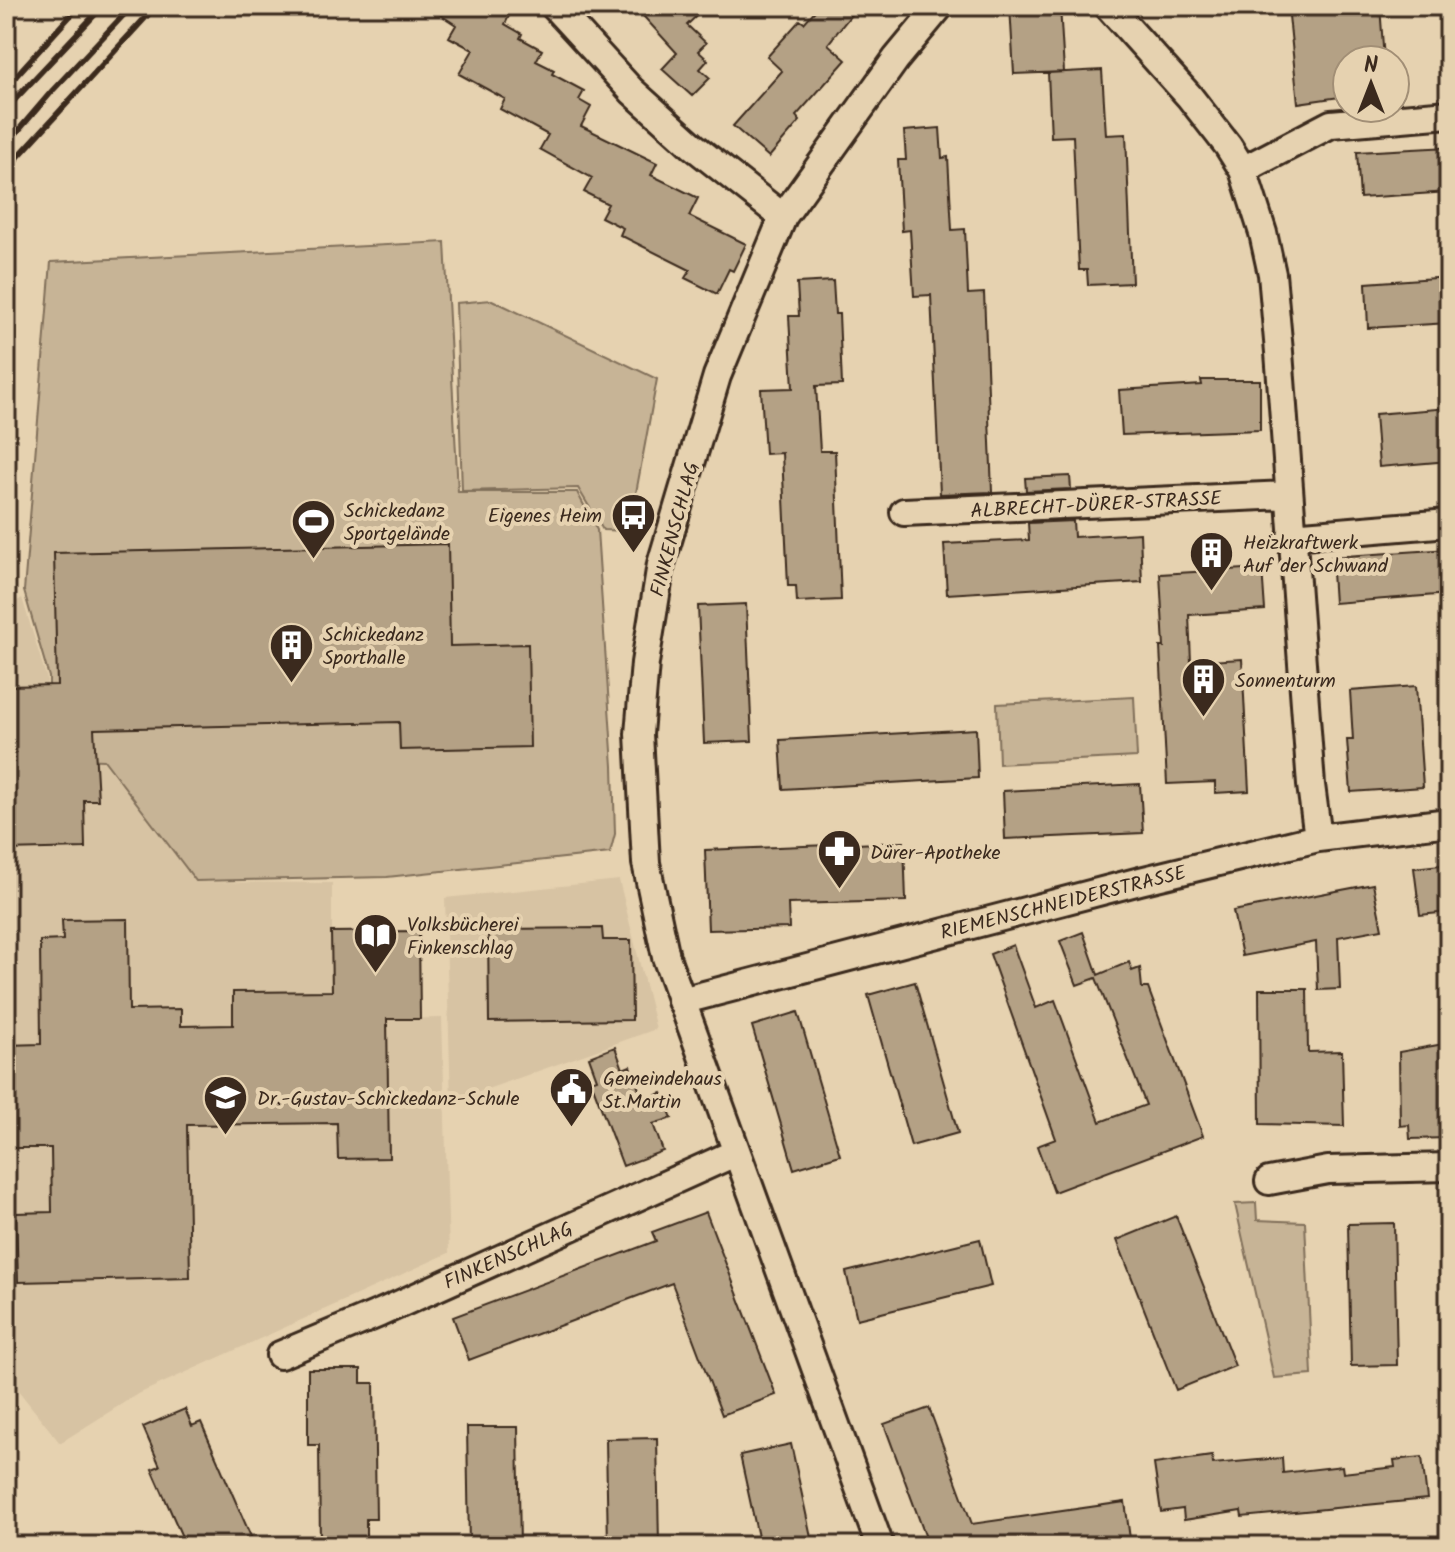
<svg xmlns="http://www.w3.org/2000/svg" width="1455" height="1552" viewBox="0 0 1455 1552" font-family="Kalam,sans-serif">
<rect width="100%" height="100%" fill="#e6d2b0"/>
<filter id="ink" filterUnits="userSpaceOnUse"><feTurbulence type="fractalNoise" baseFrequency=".0125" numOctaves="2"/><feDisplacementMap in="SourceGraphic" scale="16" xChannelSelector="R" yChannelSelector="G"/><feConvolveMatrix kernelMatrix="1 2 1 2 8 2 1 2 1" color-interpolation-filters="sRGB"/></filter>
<g filter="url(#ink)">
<!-- built -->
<path fill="#d7c3a3" d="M22 598 47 679 48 759 103 761 196 882 332 883V1020L442 1018 449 1253 136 1395 60 1443 6 1375V608Z
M619 880 656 1029 451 1102 445 898Z"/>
<!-- green -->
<path fill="#c7b496" stroke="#816f5a" stroke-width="2" d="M445 242 458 492H577L597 530 613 766 615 834 610 853 387 877 196 881 104 760 49 758V677L24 591 51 262Z
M492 300 657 379 629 531 603 530 578 488 462 491 456 303Z
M1134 697 1137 757 999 764 997 704Z
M1256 1203 1257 1220 1305 1222 1312 1375 1274 1378 1235 1204Z"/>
<!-- building -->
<path fill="#b4a185" stroke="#3b2a1e" stroke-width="2" d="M427 6H492L509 16 505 24 522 34 520 38 542 50 536 61 554 70 552 74 584 91 579 100 591 107 581 126 657 163 651 175 698 198 689 216 746 244 733 271 729 269 717 294 685 278 690 270 620 235 623 228 601 217 608 204 584 192 592 178 540 149 548 135 500 109 505 99 459 74 473 50 449 37 456 25Z
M634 6H707L687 25 706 43 698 51 708 60 700 69 710 78 692 96 662 69 677 53Z
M819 6H858L828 44 846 60 796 116 800 121 769 157 733 126 782 71 767 57 800 20 804 23Z
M1010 6H1060L1064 72 1014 74Z
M1288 6H1380L1384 60H1347V96L1298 103Z
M1102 70 1106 135 1126 134 1132 283 1088 285 1087 270H1079L1073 136 1051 137 1048 73Z
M940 128 942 158 948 157 952 230 965 229 968 294 984 293 992 492 940 494 931 295 914 296 910 230 902 231 898 160H906L904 131Z
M1449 147V192L1360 198 1357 152Z
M1449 277V323L1368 328 1366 283Z
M833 281 835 314H839L842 385 816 386 820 451H835L841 600 797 602 796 586H788L782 453 765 454 761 389 793 388 789 316H799L797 283Z
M1201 380H1260V430L1122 435 1119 390 1202 385Z
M1449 408V461L1379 467 1375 414Z
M1070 476 1071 489 1026 491 1025 478Z
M1073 521 1074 537 1140 533 1142 582 947 594 944 544 1029 540 1028 523Z
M448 544 450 646 528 644 530 747 400 750 399 722 94 729 98 800H84L85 848 6 850V686L57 685 54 553Z
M1449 549V594L1334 603 1331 557Z
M1262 568 1265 610 1189 615 1191 662 1242 659 1249 791 1215 793V782L1167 784 1160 647H1164L1160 574Z
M746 604 752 741 704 743 698 606Z
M1416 686 1423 787 1351 792 1347 740H1353L1350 691Z
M976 729 978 778 783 789 780 740Z
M1140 784 1143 833 1005 839 1003 791Z
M904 842 906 901 788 904 789 928 708 930 705 850Z
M1449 864V912L1420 915 1414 868Z
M1373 884 1382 929 1338 937 1340 989 1318 990 1316 942 1242 956 1233 911Z
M128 919 129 1010 181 1009V1026L233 1025V992L332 991 331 932 419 931 420 1019H387L389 1158 338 1159 337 1123 187 1125 190 1278 18 1282 16 1213 52 1212 51 1148H6V1045L41 1044 40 941 63 940 62 920Z
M602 928 603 940H631L632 1020 489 1022 488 929Z
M1083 932 1098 975 1129 962 1132 971 1140 968 1142 988H1148L1203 1136 1054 1192 1037 1146 1056 1139 990 954 1013 945 1036 1008 1055 1000 1100 1122 1146 1105 1096 978 1077 985 1060 941Z
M915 982 958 1133 911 1146 868 995Z
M1259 989H1307L1308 1052 1342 1051 1344 1126 1260 1124Z
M798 1012 840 1155 794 1169 752 1026Z
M1449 1043 1447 1138 1410 1139 1409 1125 1400 1126 1399 1052Z
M615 1047 623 1069 630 1066 643 1100 662 1093 672 1118 653 1124 663 1151 623 1166 591 1081 597 1079 589 1057Z
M706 1212 776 1395 722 1415 672 1283 469 1360 453 1317 656 1241 652 1232Z
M1176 1216 1235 1366 1176 1390 1117 1240Z
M1394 1223 1397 1365 1351 1366 1348 1224Z
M980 1239 991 1286 857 1319 846 1272Z
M308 1369H361V1383H374L376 1519H366V1546H320L319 1445H308Z
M929 1408 972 1524 1125 1502 1131 1546H929L884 1424Z
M185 1409 192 1426 201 1422 252 1539 237 1546H186L152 1469 160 1466 143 1427Z
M467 1427H518L520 1546H469Z
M657 1438 659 1546H608L606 1439Z
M791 1444 813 1546H760L740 1455Z
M1212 1456 1213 1464 1282 1458 1283 1473 1342 1466 1343 1473 1395 1467 1394 1460 1422 1457 1427 1499 1242 1517 1241 1511 1184 1520 1183 1509 1161 1512 1154 1464Z"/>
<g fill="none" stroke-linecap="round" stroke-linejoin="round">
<defs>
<path id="minor" d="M554 6 632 91 693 146 783 217
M1108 6 1189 96 1228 146 1243 170 1263 233 1272 274 1279 352 1311 785 1318 838
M1243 170 1331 124 1449 114
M904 512 1288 495
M1291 536 1449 523
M681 1001 1140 881 1318 838 1449 822
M1269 1181 1328 1170 1449 1167
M280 1355 380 1313 735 1153
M880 1546 666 957 646 863 639 734 645 663 661 564 717 376 783 217 896 59 940 6"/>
</defs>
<!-- minor casing -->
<use href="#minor" stroke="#3b2a1e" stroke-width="32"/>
<!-- minor -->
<use href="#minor" stroke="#e6d2b0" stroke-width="26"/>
<!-- rail -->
<path stroke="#3b2a1e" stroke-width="6" d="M6 87 79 6
M6 109 103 6
M6 145 53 90 132 6
M6 170 156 6"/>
</g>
</g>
<!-- icons -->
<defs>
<symbol id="bus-pin" viewBox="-11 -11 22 30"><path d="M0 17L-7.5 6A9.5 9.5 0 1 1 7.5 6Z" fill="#3b2a1e" stroke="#e6d2b0"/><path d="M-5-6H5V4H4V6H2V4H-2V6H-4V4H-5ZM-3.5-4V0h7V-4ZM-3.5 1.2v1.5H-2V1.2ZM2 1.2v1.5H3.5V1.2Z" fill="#fff"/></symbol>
<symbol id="stadium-pin" viewBox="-11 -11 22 30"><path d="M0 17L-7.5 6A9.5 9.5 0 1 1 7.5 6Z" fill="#3b2a1e" stroke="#e6d2b0"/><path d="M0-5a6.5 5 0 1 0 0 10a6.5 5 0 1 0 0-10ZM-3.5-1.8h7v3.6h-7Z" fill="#fff"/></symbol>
<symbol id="building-pin" viewBox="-11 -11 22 30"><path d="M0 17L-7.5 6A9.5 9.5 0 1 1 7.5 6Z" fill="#3b2a1e" stroke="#e6d2b0"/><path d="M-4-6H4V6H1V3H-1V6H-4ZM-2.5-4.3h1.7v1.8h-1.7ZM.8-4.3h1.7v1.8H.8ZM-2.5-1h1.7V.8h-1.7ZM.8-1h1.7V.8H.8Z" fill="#fff"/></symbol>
<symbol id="pharmacy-pin" viewBox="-11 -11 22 30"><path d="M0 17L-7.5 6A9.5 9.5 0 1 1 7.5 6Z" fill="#3b2a1e" stroke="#e6d2b0"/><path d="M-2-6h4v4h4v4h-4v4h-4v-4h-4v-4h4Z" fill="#fff"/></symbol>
<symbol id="library-pin" viewBox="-11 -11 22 30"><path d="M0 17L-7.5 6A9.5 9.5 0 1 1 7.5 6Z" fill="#3b2a1e" stroke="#e6d2b0"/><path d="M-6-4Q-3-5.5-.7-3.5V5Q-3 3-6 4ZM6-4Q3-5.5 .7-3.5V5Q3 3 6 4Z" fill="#fff"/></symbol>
<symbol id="civic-pin" viewBox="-11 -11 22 30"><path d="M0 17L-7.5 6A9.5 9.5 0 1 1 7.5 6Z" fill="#3b2a1e" stroke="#e6d2b0"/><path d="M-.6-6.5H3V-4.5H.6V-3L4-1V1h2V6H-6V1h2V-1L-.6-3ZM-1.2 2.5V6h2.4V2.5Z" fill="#fff"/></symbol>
<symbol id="school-pin" viewBox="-11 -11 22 30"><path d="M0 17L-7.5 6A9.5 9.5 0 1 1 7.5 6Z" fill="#3b2a1e" stroke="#e6d2b0"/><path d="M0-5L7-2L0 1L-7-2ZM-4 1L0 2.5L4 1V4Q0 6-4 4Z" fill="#fff"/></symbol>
</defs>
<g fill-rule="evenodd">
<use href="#bus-pin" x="608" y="490" width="51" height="69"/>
<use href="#stadium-pin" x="288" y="496" width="51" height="69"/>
<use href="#building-pin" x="1186" y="528" width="51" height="69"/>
<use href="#building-pin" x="266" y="620" width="51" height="69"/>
<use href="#building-pin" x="1178" y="654" width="51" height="69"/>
<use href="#pharmacy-pin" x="814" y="826" width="51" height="69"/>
<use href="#library-pin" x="350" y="910" width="51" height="69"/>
<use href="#civic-pin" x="546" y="1064" width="51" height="69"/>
<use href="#school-pin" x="200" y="1072" width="51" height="69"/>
</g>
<g text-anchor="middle" stroke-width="8" stroke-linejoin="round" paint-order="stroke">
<!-- street labels -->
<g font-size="20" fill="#3b2a1e" stroke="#e6d2b0">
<text transform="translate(1096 504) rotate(-3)" y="7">ALBRECHT-DÜRER-STRASSE</text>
<text transform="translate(674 529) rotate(-75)" y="7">FINKENSCHLAG</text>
<text transform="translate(1063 902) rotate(-14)" y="7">RIEMENSCHNEIDERSTRASSE</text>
<text transform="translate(508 1255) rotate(-24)" y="7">FINKENSCHLAG</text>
</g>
<!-- poi labels -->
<g font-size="20" fill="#3b2a1e" stroke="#e6d2b0" text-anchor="start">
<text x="344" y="517">Schickedanz<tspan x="344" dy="23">Sportgelände</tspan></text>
<text x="602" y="522" text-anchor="end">Eigenes Heim</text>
<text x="1243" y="549">Heizkraftwerk<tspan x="1243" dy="23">Auf der Schwand</tspan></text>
<text x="323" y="641">Schickedanz<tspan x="323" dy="23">Sporthalle</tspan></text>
<text x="1235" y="687">Sonnenturm</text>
<text x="870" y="859">Dürer-Apotheke</text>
<text x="407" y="931">Volksbücherei<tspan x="407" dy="23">Finkenschlag</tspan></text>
<text x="603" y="1085">Gemeindehaus<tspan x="603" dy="23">St.Martin</tspan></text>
<text x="257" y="1105">Dr.-Gustav-Schickedanz-Schule</text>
</g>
</g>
<!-- margin -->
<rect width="1455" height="1552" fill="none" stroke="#e6d2b0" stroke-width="32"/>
<rect x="16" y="16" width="1423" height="1520" fill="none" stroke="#3b2a1e" stroke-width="3" filter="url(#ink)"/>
<!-- north arrow -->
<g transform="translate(1371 84)"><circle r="38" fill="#e6d2b0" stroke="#a28f76" stroke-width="2"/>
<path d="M0-6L14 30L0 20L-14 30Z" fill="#3b2a1e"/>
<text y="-12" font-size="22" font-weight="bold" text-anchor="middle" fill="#3b2a1e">N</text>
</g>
</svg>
